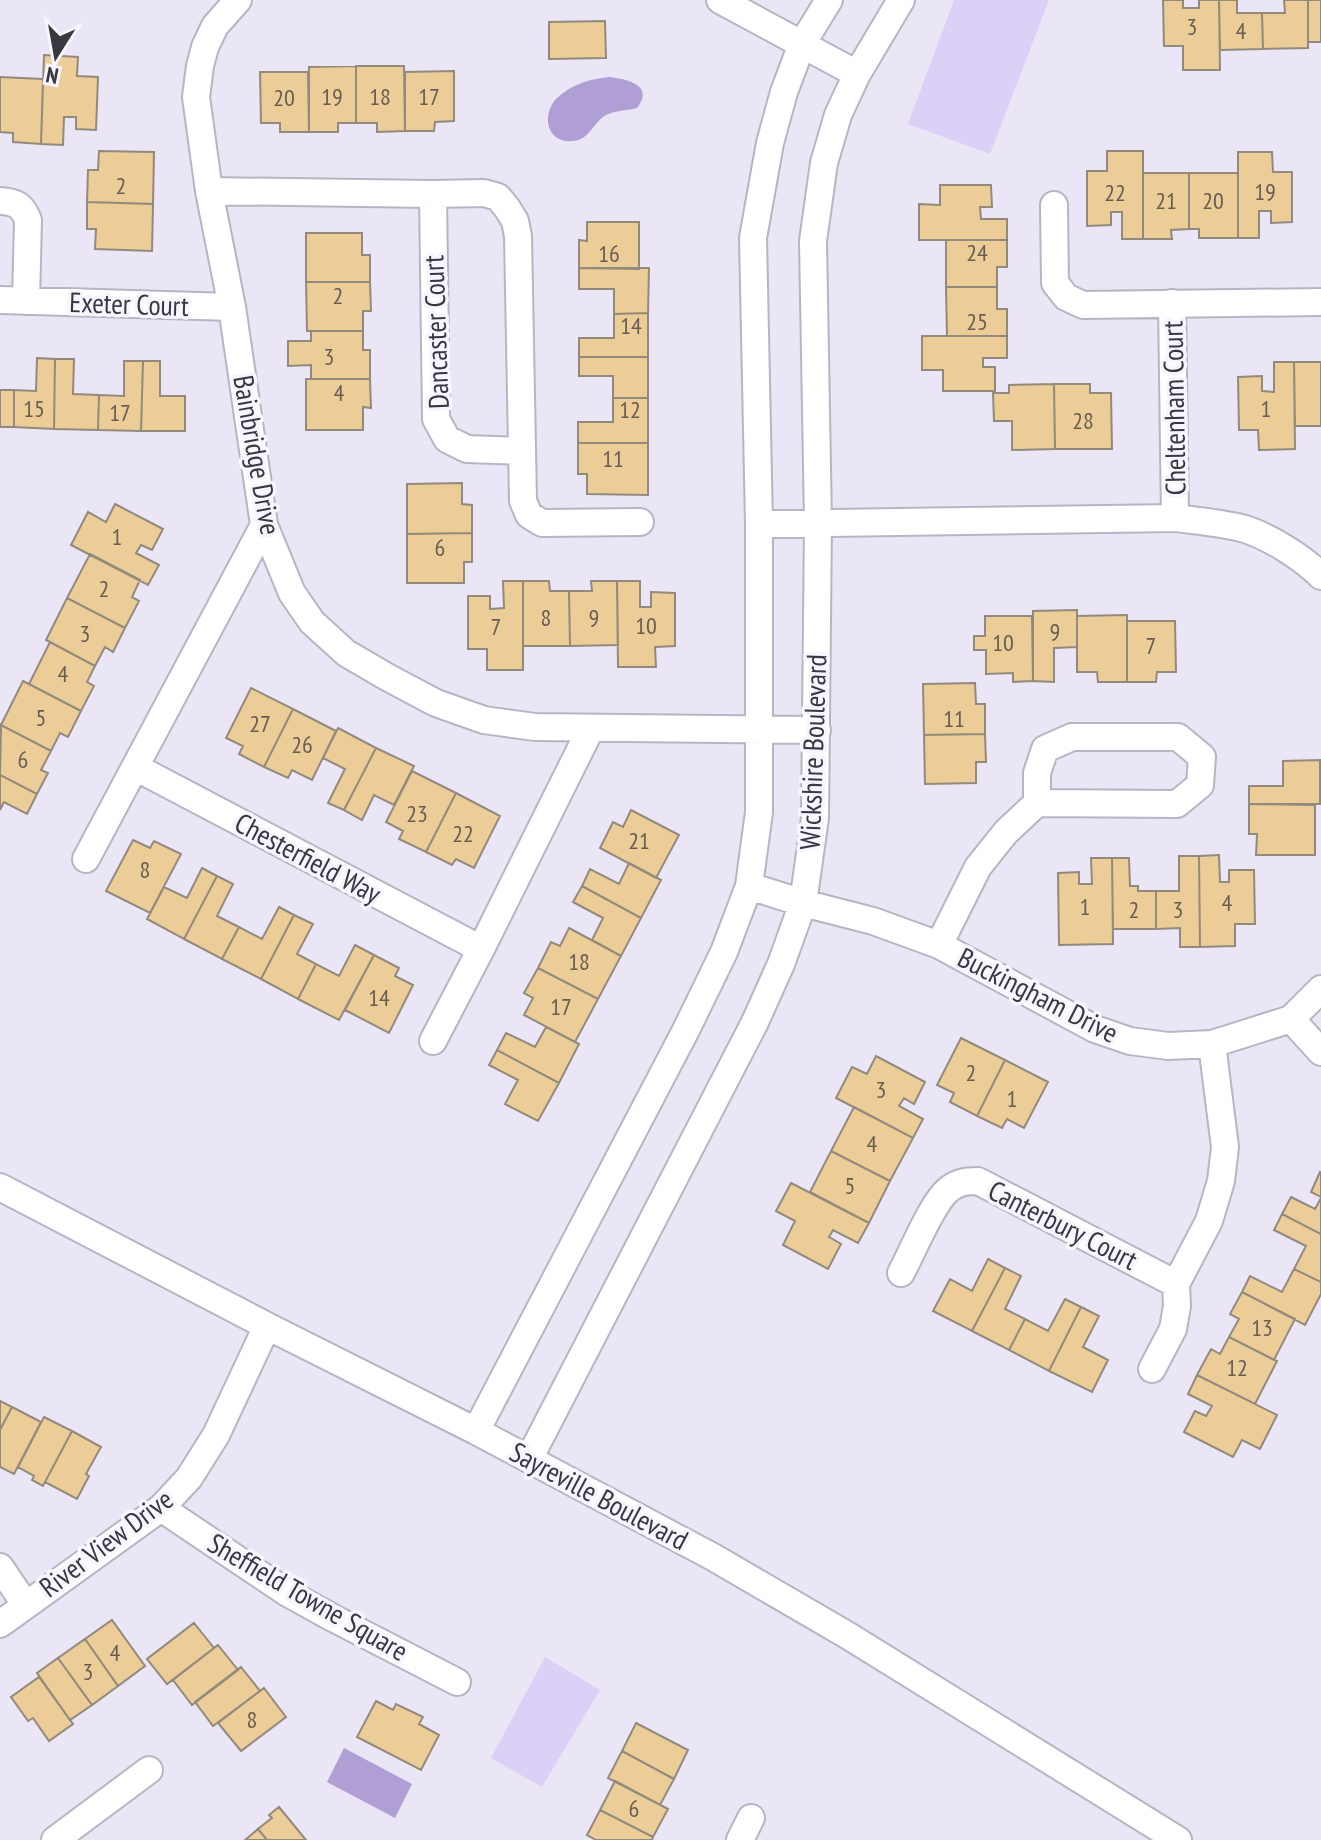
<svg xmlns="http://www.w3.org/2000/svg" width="1321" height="1840" viewBox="0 0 1321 1840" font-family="'PT Sans Narrow',sans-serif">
<rect width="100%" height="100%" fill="#ebe6f6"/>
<!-- green -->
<path fill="#dcd0f7" d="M954 0H1049L990 154 908 124Z
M545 1657 600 1690 542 1787 491 1758Z"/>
<!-- water -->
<path fill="#b09fd4" d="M609 77C627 79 655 85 637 108 626 111 616 110 606 115 593 123 589 140 573 141 546 144 541 114 557 98 572 84 590 79 609 77Z
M344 1748 412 1784 395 1818 327 1782Z"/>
<!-- building -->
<path fill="#eccc97" stroke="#928a7d" stroke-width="2" d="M1163 0H1183V8H1199V0H1219L1220 70H1183V46H1164Z
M1219 0H1237V13H1262L1263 49 1220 50Z
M1284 0H1308V48L1263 49 1262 13H1285Z
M1308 0H1321V42H1308Z
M605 21 606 58 549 59V22Z
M44 55 78 57 77 76 98 77 96 130 76 129V117H64L63 145 41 144Z
M356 66V123H338V132H309V67Z
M356 66H404L405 131 377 132V123H356Z
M454 71V121L435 122 434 131H405V72Z
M260 72H308L309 132H280V123H261Z
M0 77 43 79 41 144 13 142V133L0 132Z
M99 151 154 152 153 204 87 202 88 170H98Z
M1107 151H1143V239H1122V212H1111V225L1087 226V171H1107Z
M1238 152H1272L1273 172H1292V222L1271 223V211H1259V238H1238Z
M1143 173H1189V229L1171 230 1172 239H1143Z
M1189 173H1238V238H1199V229H1189Z
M940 185H991L992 207H980L981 219H1007V240H919V204L940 205Z
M87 202 153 204 152 251 95 249 96 229H87Z
M587 222H639V269L579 268V240L587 241Z
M306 233H362V255H370V282H306Z
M946 240H1007V267H997V287H946Z
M579 268H649L648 313 614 314V289H579Z
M306 282H370L371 311H363V331H307Z
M946 287H997V309H1007V336H947Z
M648 313V357H579V338H614V314Z
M311 331H363V350H370V379H311V365L288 366V341H311Z
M922 336H1007V358H983V367H995V391H943V370H922Z
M579 357H648V398H613V376H579Z
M37 358 55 359 54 429 14 427V390L36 391Z
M55 359H74L73 394 99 395 98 430 54 429Z
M124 361H143L141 431 98 430 99 395 124 396Z
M143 361H160V396H185V431H141Z
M1274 362H1294L1295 449 1259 450 1258 430H1239L1238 377 1262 376V391L1274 392Z
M1294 362H1321V426H1295Z
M306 379H370L371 408 363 407V430H306Z
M1054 384 1055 449 1012 450V421H994L993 393H1009V385Z
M1054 384H1090V393H1111L1112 449H1055Z
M0 390H14V427H0Z
M613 398H648V443H578V422H613Z
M578 443H648V495L587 494V474H578Z
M462 483V504L472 505V533L407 534V484Z
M115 504 163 529 152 550 141 545 136 553 159 565 148 585 71 545 88 512 106 522Z
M472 533V562H464V583H407V534Z
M90 554 140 580 132 597 139 601 125 628 67 598Z
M503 581H523V670H487V649H468V596H490V609L504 608Z
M523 581H549L550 591H569L570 646H523Z
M591 581H617L618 645 570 646 569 591H592Z
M617 581H640V607H651V592L675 593V646L655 647 656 667H618Z
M67 598 125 628 113 652 105 647 95 666 46 640Z
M1077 610V647L1054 648V682L1033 681V611Z
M1127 615V682H1098L1097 672H1077V616Z
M985 616H1032L1033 681 1013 682V673L986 674V650H974V636H985Z
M1127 621H1175L1176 672H1157L1156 682H1127Z
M50 642 95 666 87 682 94 686 81 711 29 684Z
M23 681 81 711 68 737 60 733 51 751 1 725Z
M975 683 976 704H985V734L924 735 923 684Z
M251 688 293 709 264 767 239 754 243 746 226 738Z
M293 709 336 731 312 780 292 770 288 778 264 767Z
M1 725 51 751 41 770 48 773 37 794 0 775Z
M338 728 376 748 344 810 328 803 345 769 323 758Z
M985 734 986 762H976V783L925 784 924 735Z
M376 748 414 766 394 805 374 795 362 820 344 810Z
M1320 760V804H1249V786H1283V761Z
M412 771 456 793 426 852 399 839 403 831 386 822Z
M0 775 37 794 27 814 4 802 0 810Z
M456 793 500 816 474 868 456 859 452 865 426 852Z
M1249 804 1315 805V855H1256L1257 834H1249Z
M631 810 679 835 656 878 600 848 613 822 623 827Z
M133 840 150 848 154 841 181 854 150 913 106 891Z
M1219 855 1220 882H1229V870H1254L1255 924H1235V946L1200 947 1199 856Z
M1179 856H1199L1200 947H1180V928L1156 929V891H1179Z
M1091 858H1112L1113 944 1059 945 1058 873 1079 872V884H1092Z
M1112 858H1129L1130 886H1138V891H1156V929H1113Z
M629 863 661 880 641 918 582 886 590 869 619 884Z
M202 868 217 876 184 939 147 919 164 887 187 898Z
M217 876 233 884 217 916 239 927 222 959 184 939Z
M582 886 641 918 621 956 592 940 603 918 573 902Z
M279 907 294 915 261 979 222 959 239 927 262 939Z
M294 915 313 924 297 954 316 964 298 999 261 979Z
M569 928 621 956 598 999 538 968 551 942 560 946Z
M355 945 374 955 339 1020 298 999 316 964 339 976Z
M374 955 399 968 395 976 413 985 389 1033 345 1010Z
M538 968 598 999 575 1042 524 1015 533 998 524 993Z
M546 1027 579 1044 559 1083 497 1050 506 1033 535 1047Z
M961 1038 1005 1060 977 1116 950 1102 954 1093 937 1085Z
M497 1050 559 1083 538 1121 505 1104 518 1080 489 1065Z
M876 1056 925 1082 914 1104 904 1098 899 1106 923 1119 913 1138 836 1098 852 1067 867 1074Z
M1005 1060 1048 1082 1024 1128 1007 1119 1002 1128 977 1116Z
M854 1107 913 1138 890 1181 831 1151Z
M831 1151 890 1181 869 1223 810 1192Z
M1320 1172 1321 1173V1197L1311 1192Z
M791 1183 869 1223 858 1243 833 1230 829 1237 841 1244 828 1269 783 1245 795 1221 776 1211Z
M1291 1197 1315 1209 1321 1198V1234L1282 1214Z
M1282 1214 1321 1234V1282L1294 1269 1306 1246 1274 1230Z
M988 1259 1005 1268 972 1331 933 1311 950 1279 972 1291Z
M1005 1268 1021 1276 1005 1309 1025 1319 1009 1350 972 1331Z
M1294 1269 1321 1282V1294L1305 1325 1242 1292 1250 1276 1282 1292Z
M1242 1292 1295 1319 1274 1360 1229 1337 1239 1319 1230 1314Z
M1065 1299 1081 1307 1049 1371 1009 1350 1025 1319 1048 1331Z
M1081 1307 1099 1316 1083 1347 1108 1360 1092 1392 1049 1371Z
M1229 1337 1277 1361 1255 1404 1197 1375 1211 1349 1220 1354Z
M1197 1375 1277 1415 1260 1449 1242 1440 1233 1457 1184 1432 1195 1411 1206 1416 1212 1406 1188 1394Z
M0 1401 12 1407 0 1430Z
M12 1407 41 1422 14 1474 0 1467V1430Z
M44 1417 72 1431 43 1486 32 1480 34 1476 18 1467Z
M72 1431 101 1447 86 1474 89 1476 77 1499 45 1482Z
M112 1620 145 1666 118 1686 85 1639Z
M194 1623 214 1648 167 1684 147 1659Z
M85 1639 118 1686 92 1705 58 1658Z
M218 1645 238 1670 192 1705 173 1680Z
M58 1658 92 1705 70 1720 37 1673Z
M241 1667 260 1691 213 1726 195 1702Z
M39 1677 73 1724 49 1741 33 1718 28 1721 11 1697Z
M264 1688 286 1717 241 1751 218 1723Z
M376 1701 393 1710 396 1704 423 1717 419 1724 439 1735 421 1770 357 1737Z
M636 1723 688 1750 674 1779 622 1751Z
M622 1751 674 1779 660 1805 608 1778Z
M615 1781 668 1809 653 1837 600 1810Z
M279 1807 306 1840H267L258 1829 272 1818 269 1815Z
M600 1810 653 1837 652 1840H596L587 1835Z
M258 1829 267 1840H245Z"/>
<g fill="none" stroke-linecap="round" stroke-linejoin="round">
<defs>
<path id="street" d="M238 0 215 26 205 47 200 66 196 97 209 191 232 307 264 525 292 593 312 622 346 653 387 677 436 703 484 720 535 727 817 730
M720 0 857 74
M209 191 433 194 484 193 498 197 507 208 515 221 518 236 523 501 529 515 542 523 640 522
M433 194 436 419 447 439 467 449 522 451
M0 201C16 202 22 205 28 220L26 301
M1054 205 1055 283 1066 297 1083 305 1321 302
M0 300 232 307
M1172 303 1175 518
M759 524 1175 518C1198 521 1223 523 1245 529 1270 537 1303 558 1321 576
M264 525 135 767 481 949 591 728
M86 859 135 767
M749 886 803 903 873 921 939 945 1095 1029 1130 1041 1168 1046 1212 1044 1291 1019 1321 989
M939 945 978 867 1006 832 1037 803 1177 804 1200 785 1202 757 1178 737H1072L1045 749 1037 773V803
M1291 1019 1321 1052
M433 1041 481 949
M0 1187 267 1326 476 1431 713 1557 847 1635 1178 1840
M901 1273C912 1253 932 1203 948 1190 957 1182 967 1181 978 1181L1176 1284 1209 1221 1221 1181 1225 1147 1212 1044
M1152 1369 1173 1329 1177 1306 1176 1284
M476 1431 686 1030 724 952 749 886 759 812V524L753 238 770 143 784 92 802 44 829 0
M529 1459 755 1022 781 964 803 903 815 818 818 523 813 241 824 163 838 115 857 74 901 0
M161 1508 286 1592 333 1618 457 1682
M0 1567 25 1604
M0 1624 161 1508 189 1478 216 1435 267 1326
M55 1840 149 1770
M740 1840 751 1818"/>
</defs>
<!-- street casing -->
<use href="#street" stroke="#b9b4c3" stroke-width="30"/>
<!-- street -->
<use href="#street" stroke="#fff" stroke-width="26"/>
</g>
<g text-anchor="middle" stroke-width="7" stroke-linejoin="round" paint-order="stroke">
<!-- number labels -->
<g font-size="24" fill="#665d54">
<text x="1192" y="35">3</text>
<text x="1241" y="39">4</text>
<text x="332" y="105">19</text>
<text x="380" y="105">18</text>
<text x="429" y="105">17</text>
<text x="284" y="106">20</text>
<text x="121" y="194">2</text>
<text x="1265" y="200">19</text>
<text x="1115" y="201">22</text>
<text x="1166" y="209">21</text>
<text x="1213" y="209">20</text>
<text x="977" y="261">24</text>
<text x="609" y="262">16</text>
<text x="338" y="304">2</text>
<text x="977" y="330">25</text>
<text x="631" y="334">14</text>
<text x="329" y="365">3</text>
<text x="339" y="401">4</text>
<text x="34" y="417">15</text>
<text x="1266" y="417">1</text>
<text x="630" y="418">12</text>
<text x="120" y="421">17</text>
<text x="1083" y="429">28</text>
<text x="613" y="467">11</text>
<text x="117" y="545">1</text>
<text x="440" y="556">6</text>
<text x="104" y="597">2</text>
<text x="546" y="626">8</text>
<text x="594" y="626">9</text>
<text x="646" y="634">10</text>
<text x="496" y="635">7</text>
<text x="1055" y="640">9</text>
<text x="85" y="642">3</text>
<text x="1003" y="651">10</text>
<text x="1151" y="654">7</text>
<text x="63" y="682">4</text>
<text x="41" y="726">5</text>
<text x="954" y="727">11</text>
<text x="260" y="732">27</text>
<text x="302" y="753">26</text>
<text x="23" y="768">6</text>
<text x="417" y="822">23</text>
<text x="463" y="842">22</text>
<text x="639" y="849">21</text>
<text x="145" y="878">8</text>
<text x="1227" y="911">4</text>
<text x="1085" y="915">1</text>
<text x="1134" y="918">2</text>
<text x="1178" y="918">3</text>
<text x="579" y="970">18</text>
<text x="379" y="1006">14</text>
<text x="561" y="1015">17</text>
<text x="971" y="1081">2</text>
<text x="881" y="1098">3</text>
<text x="1012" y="1107">1</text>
<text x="872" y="1152">4</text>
<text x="850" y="1194">5</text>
<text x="1262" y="1336">13</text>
<text x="1237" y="1376">12</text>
<text x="115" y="1661">4</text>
<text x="88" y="1680">3</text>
<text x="252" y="1728">8</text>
<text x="634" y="1817">6</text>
</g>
<!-- street labels -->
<g font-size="28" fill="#3a383e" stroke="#f7f5fe">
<text transform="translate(129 304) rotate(2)" y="10">Exeter Court</text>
<text transform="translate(436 332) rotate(-92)" y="10">Dancaster Court</text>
<text transform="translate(1174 408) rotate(-91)" y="10">Cheltenham Court</text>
<text transform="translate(257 455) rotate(80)" y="10">Bainbridge Drive</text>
<text transform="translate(813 752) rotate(-88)" y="10">Wickshire Boulevard</text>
<text transform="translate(308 858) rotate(28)" y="10">Chesterfield Way</text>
<text transform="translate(1038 995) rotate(27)" y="10">Buckingham Drive</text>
<text transform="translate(1063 1225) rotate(27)" y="10">Canterbury Court</text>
<text transform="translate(599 1496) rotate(28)" y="10">Sayreville Boulevard</text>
<text transform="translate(106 1543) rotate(-37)" y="10">River View Drive</text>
<text transform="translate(308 1597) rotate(30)" y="10">Sheffield Towne Square</text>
</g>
</g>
<!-- north arrow -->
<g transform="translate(56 56) rotate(191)" stroke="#f7f5fe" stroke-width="6" paint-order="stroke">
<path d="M0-6L14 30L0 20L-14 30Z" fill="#3a383e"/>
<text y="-12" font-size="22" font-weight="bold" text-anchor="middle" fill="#3a383e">N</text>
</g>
</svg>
